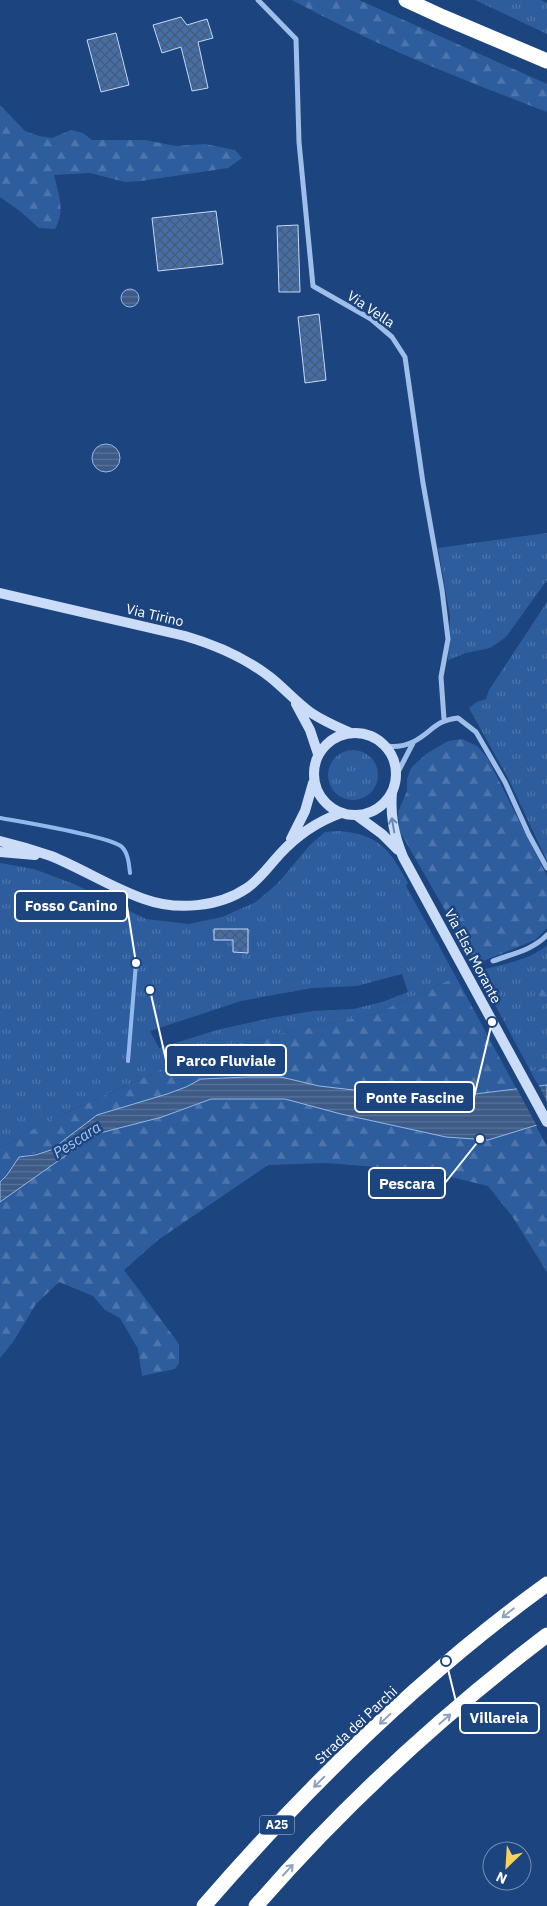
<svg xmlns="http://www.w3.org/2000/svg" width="547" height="1906" viewBox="0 0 547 1906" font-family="'IBM Plex Sans',sans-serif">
<defs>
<pattern id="grass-tufts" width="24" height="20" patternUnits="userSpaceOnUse" patternTransform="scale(1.25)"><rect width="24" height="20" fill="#2e5d9d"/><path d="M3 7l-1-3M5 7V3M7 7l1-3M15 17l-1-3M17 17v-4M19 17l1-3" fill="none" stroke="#4d75ac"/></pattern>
<pattern id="forest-firs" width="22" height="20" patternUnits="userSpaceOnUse" patternTransform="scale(1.25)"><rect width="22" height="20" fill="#2e5d9d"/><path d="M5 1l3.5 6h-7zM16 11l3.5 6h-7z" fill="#4d75ac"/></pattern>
<pattern id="water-rules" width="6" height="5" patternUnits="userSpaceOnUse" patternTransform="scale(1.25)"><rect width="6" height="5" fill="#3d5b86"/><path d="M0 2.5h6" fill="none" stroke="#5a7498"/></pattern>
<pattern id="building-cross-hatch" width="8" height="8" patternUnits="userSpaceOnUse" patternTransform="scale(1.25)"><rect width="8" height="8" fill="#446ea9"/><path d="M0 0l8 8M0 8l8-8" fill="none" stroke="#495a71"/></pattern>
</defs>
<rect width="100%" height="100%" fill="#1c447f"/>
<!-- grass -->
<path fill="url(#grass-tufts)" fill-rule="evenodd" d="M475 0H541L547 3V34Z
M547 533V580L506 637 490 648 466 653 448 660 450 616 438 548Z
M547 602V861L509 780 469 708 477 702 486 699 489 690Z
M328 775a25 25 0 1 1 50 0a25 25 0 1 1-50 0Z
M339 831C379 834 390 850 408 883L406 886 456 977 375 1014 250 1040 182 1060 46 1122 0 1148V863L34 869 74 884 146 919 189 924 222 917 256 902 278 883 310 845 325 832ZM402 974 408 992 382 1002 353 1009 313 1011 271 1018 217 1030 159 1048 150 1031 241 1001 312 988 357 986Z
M547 945V967H545L541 999 547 997V1066L531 1072 477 971C499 965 529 961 547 945Z"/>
<!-- forest -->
<path fill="url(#forest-firs)" d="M292 0H359L547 84V112C460 79 374 45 292 0Z
M0 105 25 131 39 136 52 138 71 130 83 133 92 140H145L176 146 205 144 235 150 242 158 228 168 141 181 125 182 90 173 54 175C58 193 66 211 55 229L39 228 21 212 0 197Z
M462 739 477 746 487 757 547 876V928L535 940 476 964 399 830 398 812 407 791V779L411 768 426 754 448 741Z
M545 967H547V997L541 999C534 985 531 977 545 967Z
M456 977 516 1088 475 1094 414 1097 319 1086 281 1077 201 1079 186 1087 167 1094 97 1115 51 1150 19 1157 7 1175 0 1182V1148L46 1122 182 1060 250 1040 375 1014Z
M547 1066V1085L539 1087 531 1072Z
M264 1098 285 1099 341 1114 447 1137 488 1140 536 1126 547 1146V1272L512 1216 488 1186 426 1171 326 1163 268 1165 158 1240 124 1270 179 1344V1363L175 1369 142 1376 138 1349 120 1318 105 1310 93 1296 59 1282 36 1304 13 1342 0 1358V1202L96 1134 162 1117 211 1099Z"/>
<!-- water -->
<path fill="url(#water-rules)" stroke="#92b9eb" d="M121 298a9 9 0 1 1 18 0a9 9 0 1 1-18 0Z
M92 458a14 14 0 1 1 28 0a14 14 0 1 1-28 0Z
M248 1077H281L319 1086 414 1097 475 1094 547 1085V1122L488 1140 446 1137 341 1114 285 1099H211L162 1117 96 1134 0 1202V1182L7 1175 19 1157 35 1155 51 1150 97 1115 167 1094 186 1087 201 1079Z"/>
<!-- pier -->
<path fill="#1c447f" d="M538 1084 547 1102V1125L538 1128 515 1085Z"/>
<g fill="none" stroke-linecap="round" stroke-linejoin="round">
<!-- stream -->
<path stroke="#92b9eb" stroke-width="4" d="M0 818C22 822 109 836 122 847 128 853 129 864 130 873
M128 1061 136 963"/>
</g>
<!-- building -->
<path fill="url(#building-cross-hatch)" stroke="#c3d9f7" d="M181 17 187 25 207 19 213 38 198 42 208 88 192 91 181 47 162 53 153 25Z
M116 33 129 85 101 92 87 40Z
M216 211 223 264 158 271 152 218Z
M298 225 300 292H279L277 226Z
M319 314 326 380 305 383 298 317Z
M214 929H248V953L233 952V940H214Z"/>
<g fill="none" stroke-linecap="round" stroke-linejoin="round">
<!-- street -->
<path stroke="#9fbee9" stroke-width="5" d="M258 0 296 39 299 142 313 286 371 319 392 337 405 357 423 483 442 590 448 639 441 677 444 719
M385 746C394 747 405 746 413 742 433 732 433 721 458 718L476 732 505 782 529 835 547 868
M396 776 413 743
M493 961C512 954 533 950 547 935"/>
<!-- secondary -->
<path stroke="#cadcf7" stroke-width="10" d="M0 593 185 636C216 645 244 657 270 677 284 688 296 702 310 712 323 721 337 727 351 733
M296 704 310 730 318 754
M314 774a41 41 0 1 1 82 0a41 41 0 1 1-82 0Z
M392 792C390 816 394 835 403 857L547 1122
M356 815 382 834 398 850
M291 839 305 811 313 783
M0 841C17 845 34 850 51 856 83 869 112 888 144 899 177 911 219 907 247 888 260 879 269 866 279 855 297 835 316 822 341 813
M0 852 35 855"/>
<!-- highway -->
<path stroke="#fff" stroke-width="15" d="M406 0 443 17 547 61
M204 1906C306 1788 420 1676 547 1584
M256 1906C343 1806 442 1715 547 1635"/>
</g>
<!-- one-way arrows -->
<defs><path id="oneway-shaft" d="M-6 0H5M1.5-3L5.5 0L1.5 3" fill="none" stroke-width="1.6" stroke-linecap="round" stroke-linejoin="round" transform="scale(1.25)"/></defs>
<use stroke="#6a88b5" href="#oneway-shaft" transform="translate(393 825) rotate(-100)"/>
<g stroke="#8ea2bf">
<use href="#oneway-shaft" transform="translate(508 1613) rotate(141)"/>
<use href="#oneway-shaft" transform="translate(385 1719) rotate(137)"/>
<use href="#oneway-shaft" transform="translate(445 1719) rotate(-41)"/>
<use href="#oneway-shaft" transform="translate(319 1782) rotate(135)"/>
<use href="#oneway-shaft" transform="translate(288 1870) rotate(-47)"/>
</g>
<g text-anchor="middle" stroke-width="5" stroke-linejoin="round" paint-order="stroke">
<!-- shield labels -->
<rect fill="#1c447f" stroke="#bbc7d9" stroke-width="1" x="259.5" y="1815.5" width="35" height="19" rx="4"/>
<g font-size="12" font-weight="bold" fill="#fff">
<text x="277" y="1829">A25</text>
</g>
<!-- street labels -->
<g font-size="14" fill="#fff" stroke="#1c447f">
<text transform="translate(371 309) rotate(34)" y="5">Via Vella</text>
<text transform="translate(155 615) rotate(13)" y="5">Via Tirino</text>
<text transform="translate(473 956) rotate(62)" y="5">Via Elsa Morante</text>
<text transform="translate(356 1725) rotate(-43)" y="5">Strada dei Parchi</text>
</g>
<!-- water labels -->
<g font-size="15" font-style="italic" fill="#aac8f1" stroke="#1c447f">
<text transform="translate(77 1140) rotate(-33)" y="5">Pescara</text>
</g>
</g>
<!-- callouts -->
<path fill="none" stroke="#fff" stroke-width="2" d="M136 963L127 906M150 990L166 1060M492 1022L474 1097M480 1139L445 1183M446 1661L460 1718"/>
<g fill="#fff" stroke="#1c447f" stroke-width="2">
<circle cx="136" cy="963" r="5"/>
<circle cx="150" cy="990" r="5"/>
<circle cx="492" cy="1022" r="5"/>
<circle cx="480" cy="1139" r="5"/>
<circle cx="446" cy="1661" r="5"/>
</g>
<g fill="#1c447f" stroke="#fff" stroke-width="2">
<rect x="15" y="891" width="112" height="30" rx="5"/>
<rect x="166" y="1045" width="120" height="30" rx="5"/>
<rect x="355" y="1082" width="119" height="30" rx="5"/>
<rect x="369" y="1168" width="76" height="30" rx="5"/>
<rect x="460" y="1703" width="79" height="30" rx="5"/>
</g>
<g font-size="15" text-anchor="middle" font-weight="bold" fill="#fff">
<text x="71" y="911">Fosso Canino</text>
<text x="226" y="1066">Parco Fluviale</text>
<text x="415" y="1103">Ponte Fascine</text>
<text x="407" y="1189">Pescara</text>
<text x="499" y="1723">Villareia</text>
</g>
<!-- north arrow -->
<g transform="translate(507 1866) rotate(205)"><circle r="24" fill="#1c447f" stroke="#778fb2"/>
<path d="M0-4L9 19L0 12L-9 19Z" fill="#f9d15d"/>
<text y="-8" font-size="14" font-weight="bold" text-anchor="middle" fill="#ffffff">N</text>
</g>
</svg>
